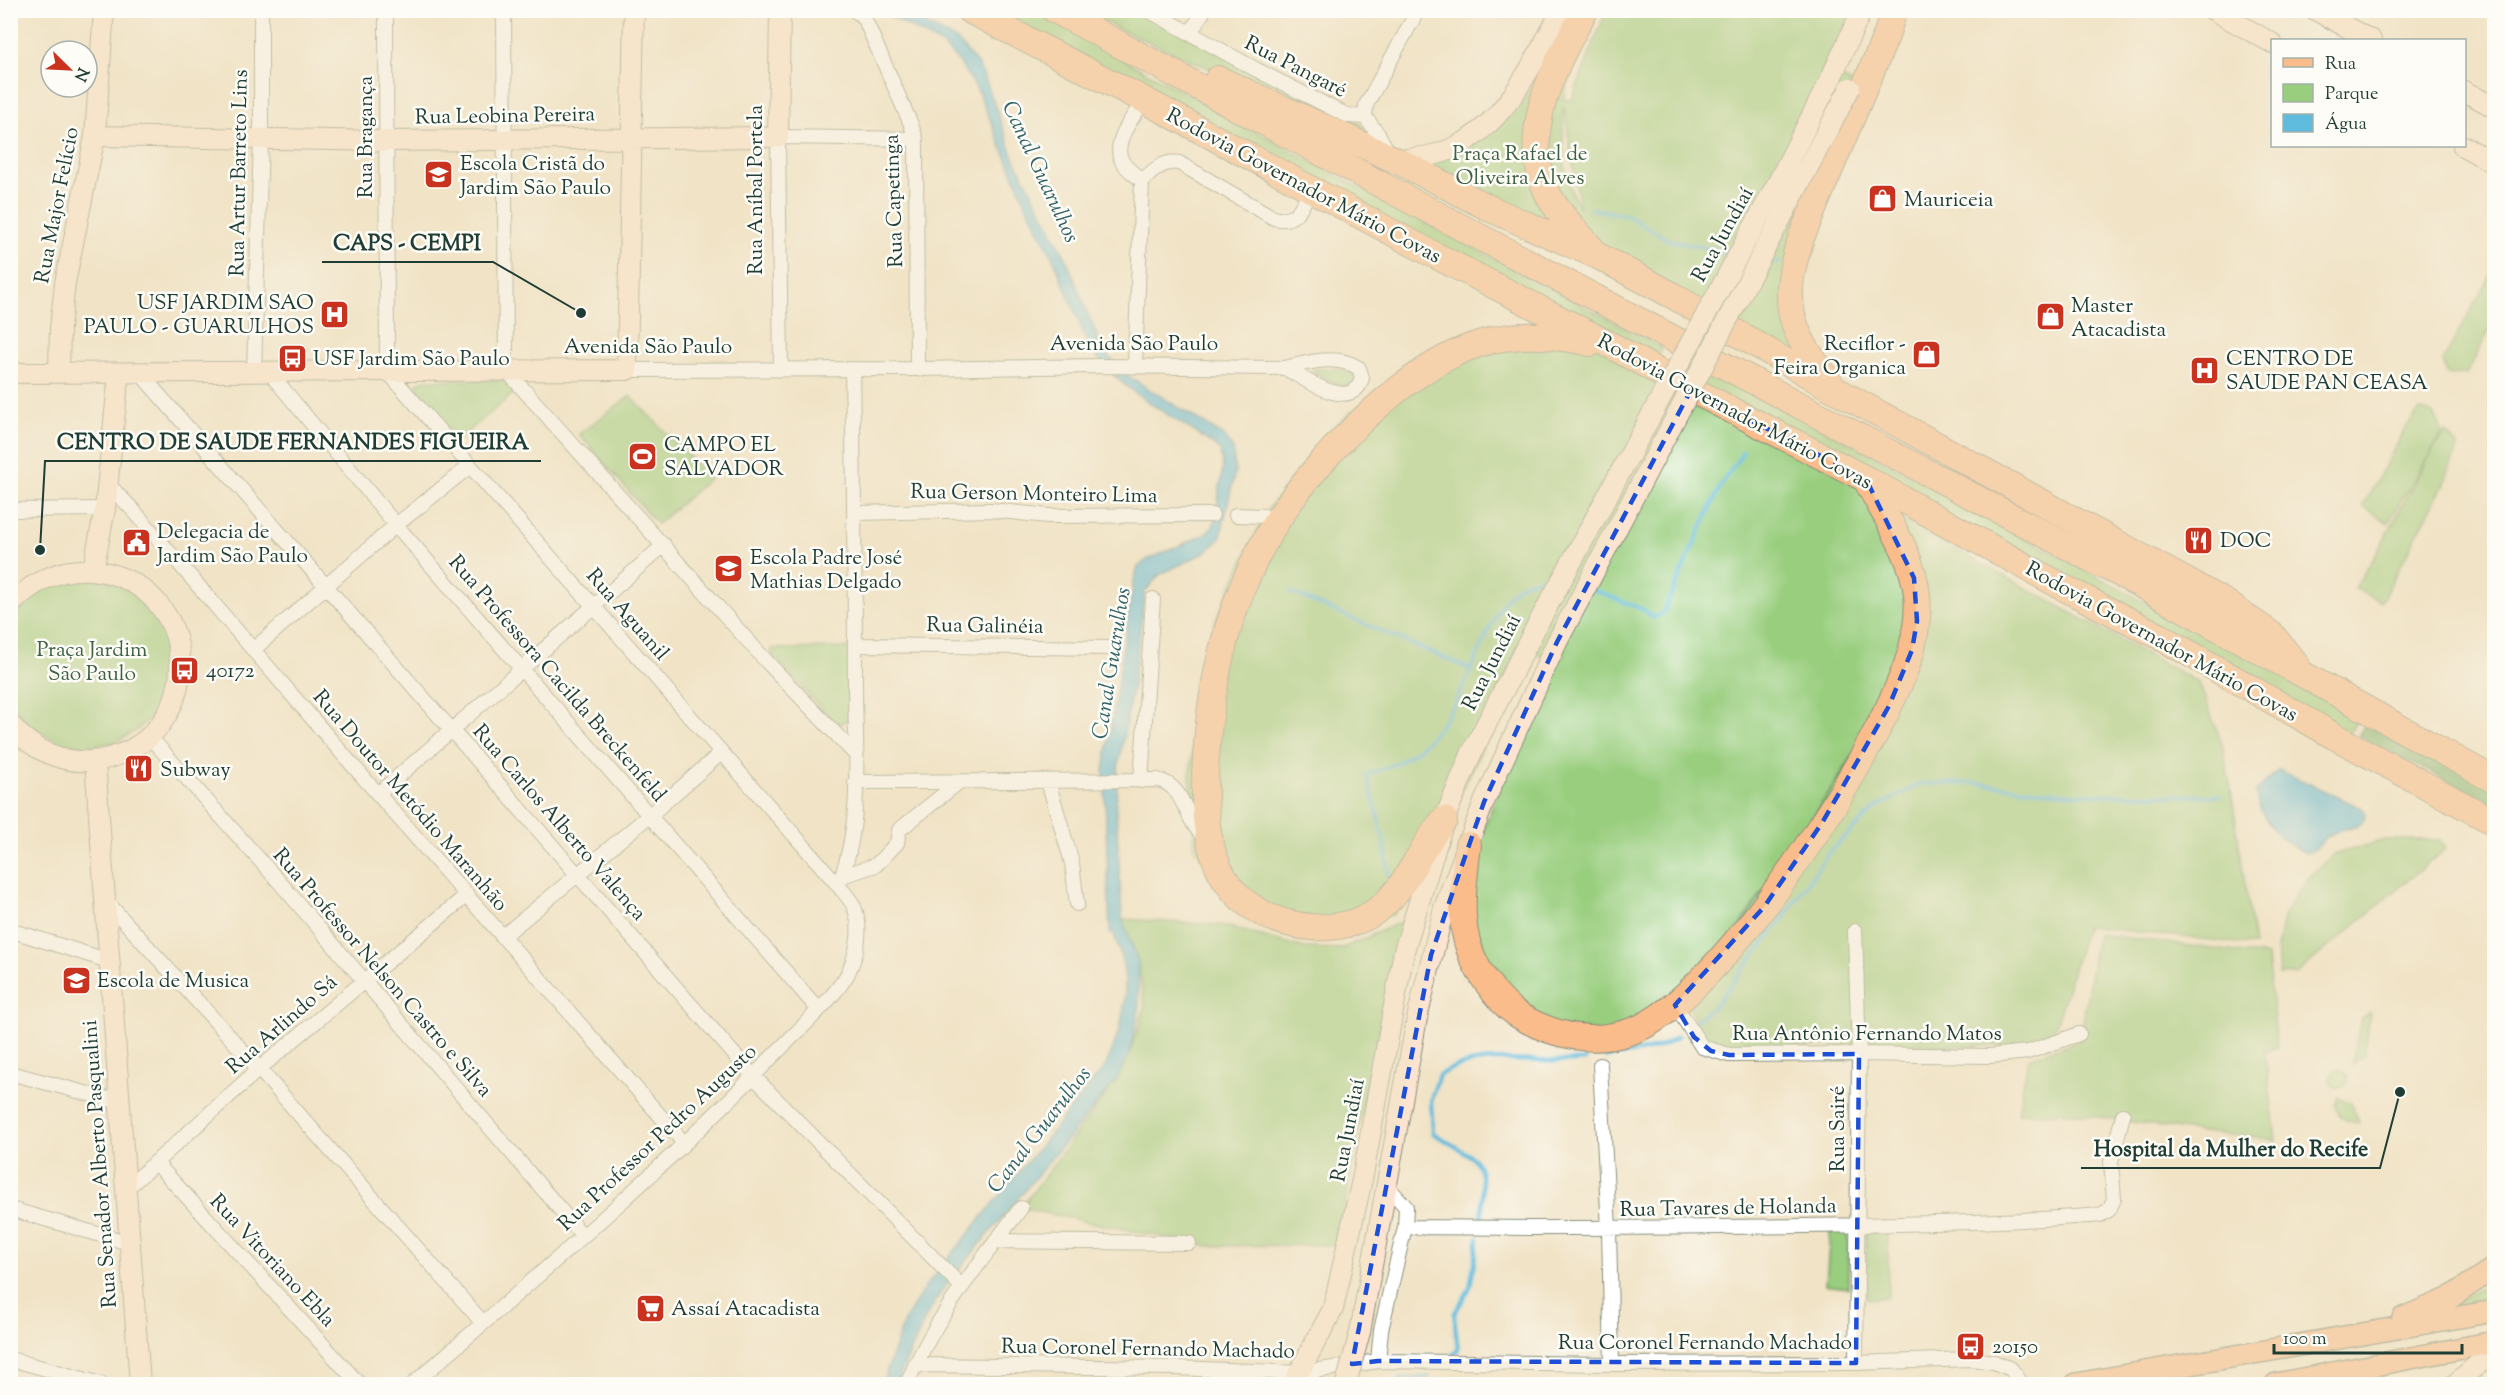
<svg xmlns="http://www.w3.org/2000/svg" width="2505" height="1395" viewBox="0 0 2505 1395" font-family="'Sorts Mill Goudy',serif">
<rect width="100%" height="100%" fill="#fdfcf7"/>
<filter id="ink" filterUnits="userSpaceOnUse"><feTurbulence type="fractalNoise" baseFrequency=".0167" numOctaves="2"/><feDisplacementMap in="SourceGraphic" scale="12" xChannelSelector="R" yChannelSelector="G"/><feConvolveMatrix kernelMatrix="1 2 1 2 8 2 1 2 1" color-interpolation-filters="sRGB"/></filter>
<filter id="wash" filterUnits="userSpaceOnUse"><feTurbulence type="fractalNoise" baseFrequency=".008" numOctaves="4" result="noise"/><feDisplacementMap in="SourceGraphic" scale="24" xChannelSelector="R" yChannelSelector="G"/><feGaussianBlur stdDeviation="1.35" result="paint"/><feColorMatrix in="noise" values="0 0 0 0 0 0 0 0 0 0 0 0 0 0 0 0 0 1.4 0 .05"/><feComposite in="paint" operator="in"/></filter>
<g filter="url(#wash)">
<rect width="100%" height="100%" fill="#f1e3c6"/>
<!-- green -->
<path fill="#99ce7e" stroke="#5c8659" stroke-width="1.5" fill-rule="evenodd" d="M982 11H1034L1364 190 1662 347 1657 363Z
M1082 11H1137L1359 123 1375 141 1119 29Z
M1597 11 1572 68 1563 100H1572L1606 11H1857L1823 68 1864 89 1787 273 1815 380 1400 162 1506 119 1519 105 1541 72ZM1563 108H1564L1580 208C1560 177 1563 142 1563 108Z
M2494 268V320L2467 374 2447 375 2443 361Z
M1531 323 1570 325 1866 479 1914 578 1889 706 1707 974 1596 1045 1547 1029 1478 971 1464 883 1545 664 1532 642 1429 861 1393 915 1364 914 1323 924 1271 908 1195 850 1190 775 1199 684 1216 619 1267 510 1332 428 1405 368 1444 344 1479 332Z
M1312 369H1348L1356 375 1353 385 1343 388 1313 372Z
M1709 369C1928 481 2141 604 2360 715L2348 735 1700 387Z
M425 380H513L521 387 458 440 417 393V383Z
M630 396 710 478 657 524 579 434Z
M2420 410C2436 412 2439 420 2442 434L2388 523 2363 506 2407 426Z
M2446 432 2458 447 2443 486 2381 602 2354 588 2371 563 2434 448Z
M1893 515 2199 683 2222 744 2231 790 2254 945 2086 926 2050 1046 1864 1045 1723 1048 1699 1031 1689 1007 1921 651Z
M74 576 122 583 158 614 172 654 168 690 160 706 139 729 116 742 86 747 60 743 29 726 11 701V621L34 593Z
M851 648 849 720 840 724 831 720 771 653V649Z
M2385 840H2440L2445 849 2296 974 2279 975 2277 947 2284 914 2309 877 2333 855Z
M1122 919 1221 925 1305 948 1341 949 1405 920 1366 1088 1341 1227 1336 1245 1206 1246 1021 1208 1117 1079 1129 1055 1145 1007 1138 961Z
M2097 934 2267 956 2277 1047 2265 1052 2276 1140 2193 1131 2072 1113H2018L2028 1058 2080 1040Z
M2370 1012 2365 1054 2352 1064 2361 1018Z
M2330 1079a9 9 0 1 1 18 0a9 9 0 1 1-18 0Z
M2338 1097 2351 1103 2359 1123C2346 1122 2339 1118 2335 1105Z
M1866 1229 1888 1230V1297L1867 1299Z
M1848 1231V1288L1826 1285 1830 1232Z
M2494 1277V1302L2445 1312Z"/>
<!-- forest -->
<path fill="#7ab16d" stroke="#4c7750" stroke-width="1.5" d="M2370 716 2494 782V804L2358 736Z"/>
<!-- water -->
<path fill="#60bcde" stroke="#407c89" stroke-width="1.5" d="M881 11H921L922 22 958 41 978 65 986 81 1014 158 1065 256 1102 349 1125 374 1224 436 1233 449 1235 472 1220 539 1204 553 1159 575 1145 592 1133 684 1118 768 1116 808 1122 919 1138 961 1139 1010 1129 1055 1117 1079 944 1288 927 1315 896 1384H882L904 1322 925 1287 1105 1067C1120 1035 1130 1001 1123 965 1121 954 1116 944 1114 933H1110L1104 770 1134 580 1138 567 1147 560 1204 535 1214 525 1223 467 1220 450C1175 415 1119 394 1088 344L1053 258 1027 207 977 89 960 64 944 46Z
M2279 770 2362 808 2366 815C2360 832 2346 826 2333 833 2319 840 2324 847 2306 853 2279 841 2261 821 2255 792Z"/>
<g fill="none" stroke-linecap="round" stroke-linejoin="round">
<!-- stream -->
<path stroke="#60bcde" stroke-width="4" d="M1590 209 1627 215 1668 240 1732 253
M1766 260 1780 263
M1591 589 1644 610 1653 618 1663 613 1721 485 1743 452
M1290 592 1470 669
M1390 880 1383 836 1367 774C1444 755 1460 690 1491 626 1498 611 1508 590 1524 583 1533 579 1546 578 1556 576
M1693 1023 1716 1004 1781 921 1829 852 1877 807 1920 784 1975 783 2073 794 2220 796
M1606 1057C1630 1053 1658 1052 1677 1037
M1480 1225C1483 1211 1484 1174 1477 1163 1471 1153 1443 1140 1433 1133L1431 1099 1439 1075C1484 1048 1537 1067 1586 1060
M1453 1354 1458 1350 1454 1314 1470 1288 1478 1238
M1400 1384 1399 1379 1429 1377"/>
</g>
</g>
<g filter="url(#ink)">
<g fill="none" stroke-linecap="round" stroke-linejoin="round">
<defs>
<path id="street" d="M386 10 387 371 838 885C843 892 851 899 854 907 863 928 857 954 848 973 836 997 792 1036 772 1057 659 1174 535 1278 413 1384
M504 10 506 370 767 662 855 754
M854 10 861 15 866 22 910 122 916 139 917 369
M1148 10 1257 70 1340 112 1349 116 1365 117
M1190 34 1204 10
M1390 155 1378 134 1365 117 1366 105 1418 10
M1142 181C1153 171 1163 160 1179 163L1274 218C1297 224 1301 206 1311 190
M1135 366 1142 181C1136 175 1126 169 1122 161 1111 142 1135 115 1144 100
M781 369 778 137 916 139
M627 370 917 369 1100 366 1285 368C1308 362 1338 354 1359 368L1362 378C1353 414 1303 378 1285 368
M254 372 261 137V10
M269 372 396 525 818 1009
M140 373 753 1076 961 1286
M108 484 134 511 341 752 684 1143
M10 510 105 509
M855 513 991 510 1048 516 1212 515
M1236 515 1262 516 1278 519
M855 645 1114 648
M254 649 396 525 470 466
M149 736 282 885 583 1236
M1048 781 1072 863 1077 904
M1141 781 1153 599
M855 782 1158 780C1187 786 1184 825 1208 839
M378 794 664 545
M842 876 876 865 897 843 899 830 959 782
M838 885C864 826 855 746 855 683 855 578 854 474 852 369
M105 900 259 1069 483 1323
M10 930 109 961
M1855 931 1859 1054 1856 1363
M502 937 650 815 721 753
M1675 1005 1702 1047 1729 1055 1859 1054 1990 1056 2028 1052 2079 1034
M1600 1065 1609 1229 1612 1364
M10 1073 119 1102
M156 1163 359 1384
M1387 1186 1406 1207 1405 1227C1571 1229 1736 1228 1901 1224 1968 1222 2034 1221 2100 1215L2109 1210 2114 1199 2111 1162 2123 1115
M126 1189 259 1069 467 895
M10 1209 129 1243
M996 1241 1189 1243
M10 1359 101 1384
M1378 1361 1381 1330 1405 1227
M915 1365 1176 1368 1301 1373 1378 1361 1612 1364 1856 1363 1971 1359 1994 1362 2011 1369 2022 1384
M907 1384C934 1318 978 1265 1021 1208"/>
<path id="secondary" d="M2213 10 2272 43
M2315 10 2371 40
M1831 78 1862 10
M2464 91 2494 107
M95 136 386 141 778 137 780 10
M2463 146 2494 163
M1396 160C1415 158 1433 157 1451 149 1507 124 1534 61 1562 10
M10 373 627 370 634 10
M59 373 60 328 65 283 95 136 104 10
M93 570 105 509 119 373
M10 605C35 579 67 564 104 572 209 596 203 743 99 760 65 766 31 750 10 724
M95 761 140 1384
M1360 1332 1417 1018 1444 908 1484 802 1557 642
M1293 1384 1333 1309 1363 1175 1404 951 1444 820 1472 752 1534 631
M2455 1384 2477 1365 2494 1354"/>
<path id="primary" d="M2403 1318 2448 1299 2494 1268
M2076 1384 2494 1311
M2276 1384 2494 1342"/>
<path id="highway" d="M969 10 1144 100 1427 251 1616 348 1671 379 1866 479 2070 591 2159 636 2334 736 2494 822
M1055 10 1419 205 2141 585 2494 780
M1585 10C1555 66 1516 133 1549 196 1560 216 1577 231 1592 249
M1218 79 1400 162 1491 209 1598 256 1670 294 1821 382 2226 603 2272 635 2297 666
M1830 382C1788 330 1780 302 1801 238L1886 36 1894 10
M1444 820C1417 850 1407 893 1370 915 1345 930 1312 930 1284 922 1207 899 1201 826 1206 758 1211 673 1231 592 1278 519 1319 456 1408 364 1482 343 1518 332 1554 335 1591 343
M1468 845C1462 898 1454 940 1489 985 1497 997 1507 1008 1520 1016 1554 1036 1593 1045 1632 1031 1720 1001 1889 738 1912 648 1916 631 1919 612 1917 595 1913 553 1884 516 1866 479"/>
</defs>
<!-- street casing -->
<use href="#street" stroke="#88907d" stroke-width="16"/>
<!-- secondary casing -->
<use href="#secondary" stroke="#88907d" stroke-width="22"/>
<!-- primary casing -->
<use href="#primary" stroke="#88907d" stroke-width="24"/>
<!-- highway casing -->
<use href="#highway" stroke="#88907d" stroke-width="28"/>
<!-- street -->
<use href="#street" stroke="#fff" stroke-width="14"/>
<!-- secondary -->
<use href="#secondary" stroke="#fde4d1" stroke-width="20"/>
<!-- primary -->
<use href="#primary" stroke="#fabc8b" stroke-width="21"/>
<!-- highway -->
<use href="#highway" stroke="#fabc8b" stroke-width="26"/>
<defs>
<path id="secondary-bridge" d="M1534 631 1778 182 1831 78
M1557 642 1850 88
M1346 1384 1360 1332"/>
</defs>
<!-- secondary-bridge casing -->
<use href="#secondary-bridge" stroke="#88907d" stroke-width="22" stroke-linecap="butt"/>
<!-- secondary-bridge -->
<use href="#secondary-bridge" stroke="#fde4d1" stroke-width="20"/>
</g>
</g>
<!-- marked area -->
<path d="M0 0H2505V1395H0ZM1691 390 1866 479 1914 578 1917 621 1912 650 1889 706 1822 823 1764 907 1675 1005 1694 1037 1711 1051 1729 1055 1859 1054 1856 1363 1378 1361 1352 1364 1431 955 1484 802 1557 642Z" fill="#f1e3c6" fill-opacity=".55" fill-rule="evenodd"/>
<path fill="none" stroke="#1d4ed8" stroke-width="4.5" stroke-dasharray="12 8" stroke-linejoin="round" d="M1691 390 1866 479 1914 578 1917 621 1912 650 1889 706 1822 823 1764 907 1675 1005 1694 1037 1711 1051 1729 1055 1859 1054 1856 1363 1378 1361 1352 1364 1431 955 1484 802 1557 642Z"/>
<!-- icons -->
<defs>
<symbol id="school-square" viewBox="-11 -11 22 22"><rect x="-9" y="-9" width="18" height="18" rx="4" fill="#c8321e" stroke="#fdfcf7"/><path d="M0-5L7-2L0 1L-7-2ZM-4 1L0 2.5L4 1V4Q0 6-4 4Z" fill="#fff"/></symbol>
<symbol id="shop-square" viewBox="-11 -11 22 22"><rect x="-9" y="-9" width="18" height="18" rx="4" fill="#c8321e" stroke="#fdfcf7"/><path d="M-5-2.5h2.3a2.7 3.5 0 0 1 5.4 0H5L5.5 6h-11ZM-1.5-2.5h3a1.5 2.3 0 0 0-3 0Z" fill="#fff"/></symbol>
<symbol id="hospital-square" viewBox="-11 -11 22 22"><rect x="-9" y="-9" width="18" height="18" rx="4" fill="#c8321e" stroke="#fdfcf7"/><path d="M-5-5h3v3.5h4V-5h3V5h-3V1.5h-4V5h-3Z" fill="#fff"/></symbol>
<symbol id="bus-square" viewBox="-11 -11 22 22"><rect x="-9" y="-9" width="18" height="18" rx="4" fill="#c8321e" stroke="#fdfcf7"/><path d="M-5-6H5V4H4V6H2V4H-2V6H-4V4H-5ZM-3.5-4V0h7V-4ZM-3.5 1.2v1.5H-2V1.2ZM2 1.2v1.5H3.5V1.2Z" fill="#fff"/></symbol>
<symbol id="stadium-square" viewBox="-11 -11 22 22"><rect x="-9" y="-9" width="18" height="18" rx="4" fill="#c8321e" stroke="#fdfcf7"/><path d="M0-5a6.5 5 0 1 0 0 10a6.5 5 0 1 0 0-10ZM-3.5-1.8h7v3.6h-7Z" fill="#fff"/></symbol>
<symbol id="restaurant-square" viewBox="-11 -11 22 22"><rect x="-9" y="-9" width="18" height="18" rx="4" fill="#c8321e" stroke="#fdfcf7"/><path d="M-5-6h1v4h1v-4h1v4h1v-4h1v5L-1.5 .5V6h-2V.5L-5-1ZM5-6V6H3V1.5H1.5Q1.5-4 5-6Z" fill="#fff"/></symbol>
<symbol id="civic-square" viewBox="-11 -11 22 22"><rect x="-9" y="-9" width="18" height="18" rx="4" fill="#c8321e" stroke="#fdfcf7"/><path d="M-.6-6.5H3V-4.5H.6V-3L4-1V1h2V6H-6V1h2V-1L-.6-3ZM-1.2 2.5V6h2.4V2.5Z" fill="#fff"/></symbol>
<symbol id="university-square" viewBox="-11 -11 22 22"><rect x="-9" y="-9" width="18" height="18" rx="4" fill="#c8321e" stroke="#fdfcf7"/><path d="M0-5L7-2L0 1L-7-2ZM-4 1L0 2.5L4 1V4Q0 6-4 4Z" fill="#fff"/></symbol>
<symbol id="supermarket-square" viewBox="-11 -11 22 22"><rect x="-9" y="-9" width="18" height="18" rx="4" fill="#c8321e" stroke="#fdfcf7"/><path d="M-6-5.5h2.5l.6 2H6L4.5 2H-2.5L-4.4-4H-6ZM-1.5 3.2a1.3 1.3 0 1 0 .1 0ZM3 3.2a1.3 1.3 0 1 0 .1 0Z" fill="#fff"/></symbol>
</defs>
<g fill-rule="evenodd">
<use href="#school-square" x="422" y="158" width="33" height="33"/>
<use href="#shop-square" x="1866" y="182" width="33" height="33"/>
<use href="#hospital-square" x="318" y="298" width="33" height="33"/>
<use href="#shop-square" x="2034" y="300" width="33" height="33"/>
<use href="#shop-square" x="1910" y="338" width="33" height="33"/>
<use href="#bus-square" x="276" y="342" width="33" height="33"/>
<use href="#hospital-square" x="2188" y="354" width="33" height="33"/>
<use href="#stadium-square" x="626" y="440" width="33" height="33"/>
<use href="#restaurant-square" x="2182" y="524" width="33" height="33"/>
<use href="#civic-square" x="120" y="526" width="33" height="33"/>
<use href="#school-square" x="712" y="552" width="33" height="33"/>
<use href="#bus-square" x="168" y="654" width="33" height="33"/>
<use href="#restaurant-square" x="122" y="752" width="33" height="33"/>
<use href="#university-square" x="60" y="964" width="33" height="33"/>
<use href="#supermarket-square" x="634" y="1292" width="33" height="33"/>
<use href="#bus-square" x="1954" y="1330" width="33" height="33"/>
</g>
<g text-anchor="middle" stroke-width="5" stroke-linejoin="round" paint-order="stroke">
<!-- street labels -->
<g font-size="21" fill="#1f3d34" stroke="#fdfcf7">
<text transform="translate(1296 66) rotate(27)" y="7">Rua Pangaré</text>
<text transform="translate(505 115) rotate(-1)" y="7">Rua Leobina Pereira</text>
<text transform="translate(365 137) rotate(-90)" y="7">Rua Bragança</text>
<text transform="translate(238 173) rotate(-89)" y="7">Rua Artur Barreto Lins</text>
<text transform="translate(1304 185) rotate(28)" y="7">Rodovia Governador Mário Covas</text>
<text transform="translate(755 190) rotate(-90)" y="7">Rua Aníbal Portela</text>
<text transform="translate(893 201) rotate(-92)" y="7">Rua Capetinga</text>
<text transform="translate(56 205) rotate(-79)" y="7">Rua Major Felício</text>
<text transform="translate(1722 234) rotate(-61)" y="7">Rua Jundiaí</text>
<text x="1134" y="350">Avenida São Paulo</text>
<text x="648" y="353">Avenida São Paulo</text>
<text transform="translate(1735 411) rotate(28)" y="7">Rodovia Governador Mário Covas</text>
<text transform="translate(1034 493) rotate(1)" y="7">Rua Gerson Monteiro Lima</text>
<text transform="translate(628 614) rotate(49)" y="7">Rua Aguanil</text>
<text transform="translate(985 625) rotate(1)" y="7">Rua Galinéia</text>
<text transform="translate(2162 641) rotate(29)" y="7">Rodovia Governador Mário Covas</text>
<text transform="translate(1491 662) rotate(-63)" y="7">Rua Jundiaí</text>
<text transform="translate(558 678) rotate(49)" y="7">Rua Professora Cacilda Breckenfeld</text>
<text transform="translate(411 800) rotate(49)" y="7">Rua Doutor Metódio Maranhão</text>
<text transform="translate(560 822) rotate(49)" y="7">Rua Carlos Alberto Valença</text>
<text transform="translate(383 972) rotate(49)" y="7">Rua Professor Nelson Castro e Silva</text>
<text transform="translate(281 1024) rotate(-41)" y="7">Rua Arlindo Sá</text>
<text x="1867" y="1040">Rua Antônio Fernando Matos</text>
<text transform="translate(1837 1129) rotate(-90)" y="7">Rua Sairé</text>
<text transform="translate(1347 1130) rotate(-79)" y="7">Rua Jundiaí</text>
<text transform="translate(657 1137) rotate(-43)" y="7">Rua Professor Pedro Augusto</text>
<text transform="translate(99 1164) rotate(-94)" y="7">Rua Senador Alberto Pasqualini</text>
<text transform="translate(1728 1207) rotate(-1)" y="7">Rua Tavares de Holanda</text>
<text transform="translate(273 1260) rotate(47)" y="7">Rua Vitoriano Ebla</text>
<text x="1705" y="1349">Rua Coronel Fernando Machado</text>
<text transform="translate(1148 1348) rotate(1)" y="7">Rua Coronel Fernando Machado</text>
</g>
<!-- park labels -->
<g font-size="21" fill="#3e6146" stroke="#fdfcf7">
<text x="1520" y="160">Praça Rafael de<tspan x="1520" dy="24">Oliveira Alves</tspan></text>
<text x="92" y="656">Praça Jardim<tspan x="92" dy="24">São Paulo</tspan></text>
</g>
<!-- poi labels -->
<g font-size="21" fill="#1f3d34" stroke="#fdfcf7" text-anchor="start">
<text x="460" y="170">Escola Cristã do<tspan x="460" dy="24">Jardim São Paulo</tspan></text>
<text x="1904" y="206">Mauriceia</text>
<text x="314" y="309" text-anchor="end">USF JARDIM SAO<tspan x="314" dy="24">PAULO - GUARULHOS</tspan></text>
<text x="2071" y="312">Master<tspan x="2071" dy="24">Atacadista</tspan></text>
<text x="1906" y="350" text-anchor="end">Reciflor -<tspan x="1906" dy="24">Feira Organica</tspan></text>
<text x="313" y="365">USF Jardim São Paulo</text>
<text x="2226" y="365">CENTRO DE<tspan x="2226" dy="24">SAUDE PAN CEASA</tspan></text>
<text x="664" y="451">CAMPO EL<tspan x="664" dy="24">SALVADOR</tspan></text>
<text x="157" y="538">Delegacia de<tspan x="157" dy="24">Jardim São Paulo</tspan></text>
<text x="2220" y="547">DOC</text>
<text x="750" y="564">Escola Padre José<tspan x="750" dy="24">Mathias Delgado</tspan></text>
<text x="206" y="677">40172</text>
<text x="160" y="776">Subway</text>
<text x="97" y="987">Escola de Musica</text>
<text x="671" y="1315">Assaí Atacadista</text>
<text x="1992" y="1353">20150</text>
</g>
<!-- water labels -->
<g font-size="22" font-style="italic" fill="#326367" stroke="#fdfcf7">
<text transform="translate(1042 171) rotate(65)" y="8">Canal Guarulhos</text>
<text transform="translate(1110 663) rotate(-81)" y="8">Canal Guarulhos</text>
<text transform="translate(1038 1129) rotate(-52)" y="8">Canal Guarulhos</text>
</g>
</g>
<!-- callouts -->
<path fill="none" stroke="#1f3d34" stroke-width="2" d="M581 313L493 262H322M40 550L45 461H541M2400 1092L2380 1168H2081"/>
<g fill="#1f3d34" stroke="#fdfcf7" stroke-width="2">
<circle cx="581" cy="313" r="6"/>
<circle cx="40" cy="550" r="6"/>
<circle cx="2400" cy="1092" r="6"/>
</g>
<g font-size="22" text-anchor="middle" font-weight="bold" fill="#1f3d34" stroke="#fdfcf7" stroke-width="5" stroke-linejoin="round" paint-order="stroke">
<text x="407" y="250">CAPS - CEMPI</text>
<text x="293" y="449">CENTRO DE SAUDE FERNANDES FIGUEIRA</text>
<text x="2231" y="1156">Hospital da Mulher do Recife</text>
</g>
<!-- margin -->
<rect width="2505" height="1395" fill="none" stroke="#fdfcf7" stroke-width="36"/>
<!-- legend -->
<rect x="2271" y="39" width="195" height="108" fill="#fdfcf7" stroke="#a4b0a9" stroke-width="1.5"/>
<rect x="2283" y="58" width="30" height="9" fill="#fabc8b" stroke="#a4b0a9" stroke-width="1.5"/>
<text x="2325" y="69" font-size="18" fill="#1f3d34">Rua</text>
<rect x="2283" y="84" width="30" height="18" fill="#99ce7e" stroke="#a4b0a9" stroke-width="1.5"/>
<text x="2325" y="99" font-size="18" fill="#1f3d34">Parque</text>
<rect x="2283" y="114" width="30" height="18" fill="#60bcde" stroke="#a4b0a9" stroke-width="1.5"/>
<text x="2325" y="129" font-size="18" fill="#1f3d34">Água</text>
<!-- north arrow -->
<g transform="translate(69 69) rotate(114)"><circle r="28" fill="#fdfcf7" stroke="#a4b0a9" stroke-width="1.5"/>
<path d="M0-4.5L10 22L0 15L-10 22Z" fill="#c8321e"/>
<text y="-9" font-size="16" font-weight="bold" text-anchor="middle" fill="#1f3d34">N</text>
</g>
<!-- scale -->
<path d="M2274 1344v9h188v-9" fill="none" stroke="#1f3d34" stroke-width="3"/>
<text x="2283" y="1344" font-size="18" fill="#1f3d34" stroke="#fdfcf7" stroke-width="4.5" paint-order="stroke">100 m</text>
</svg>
